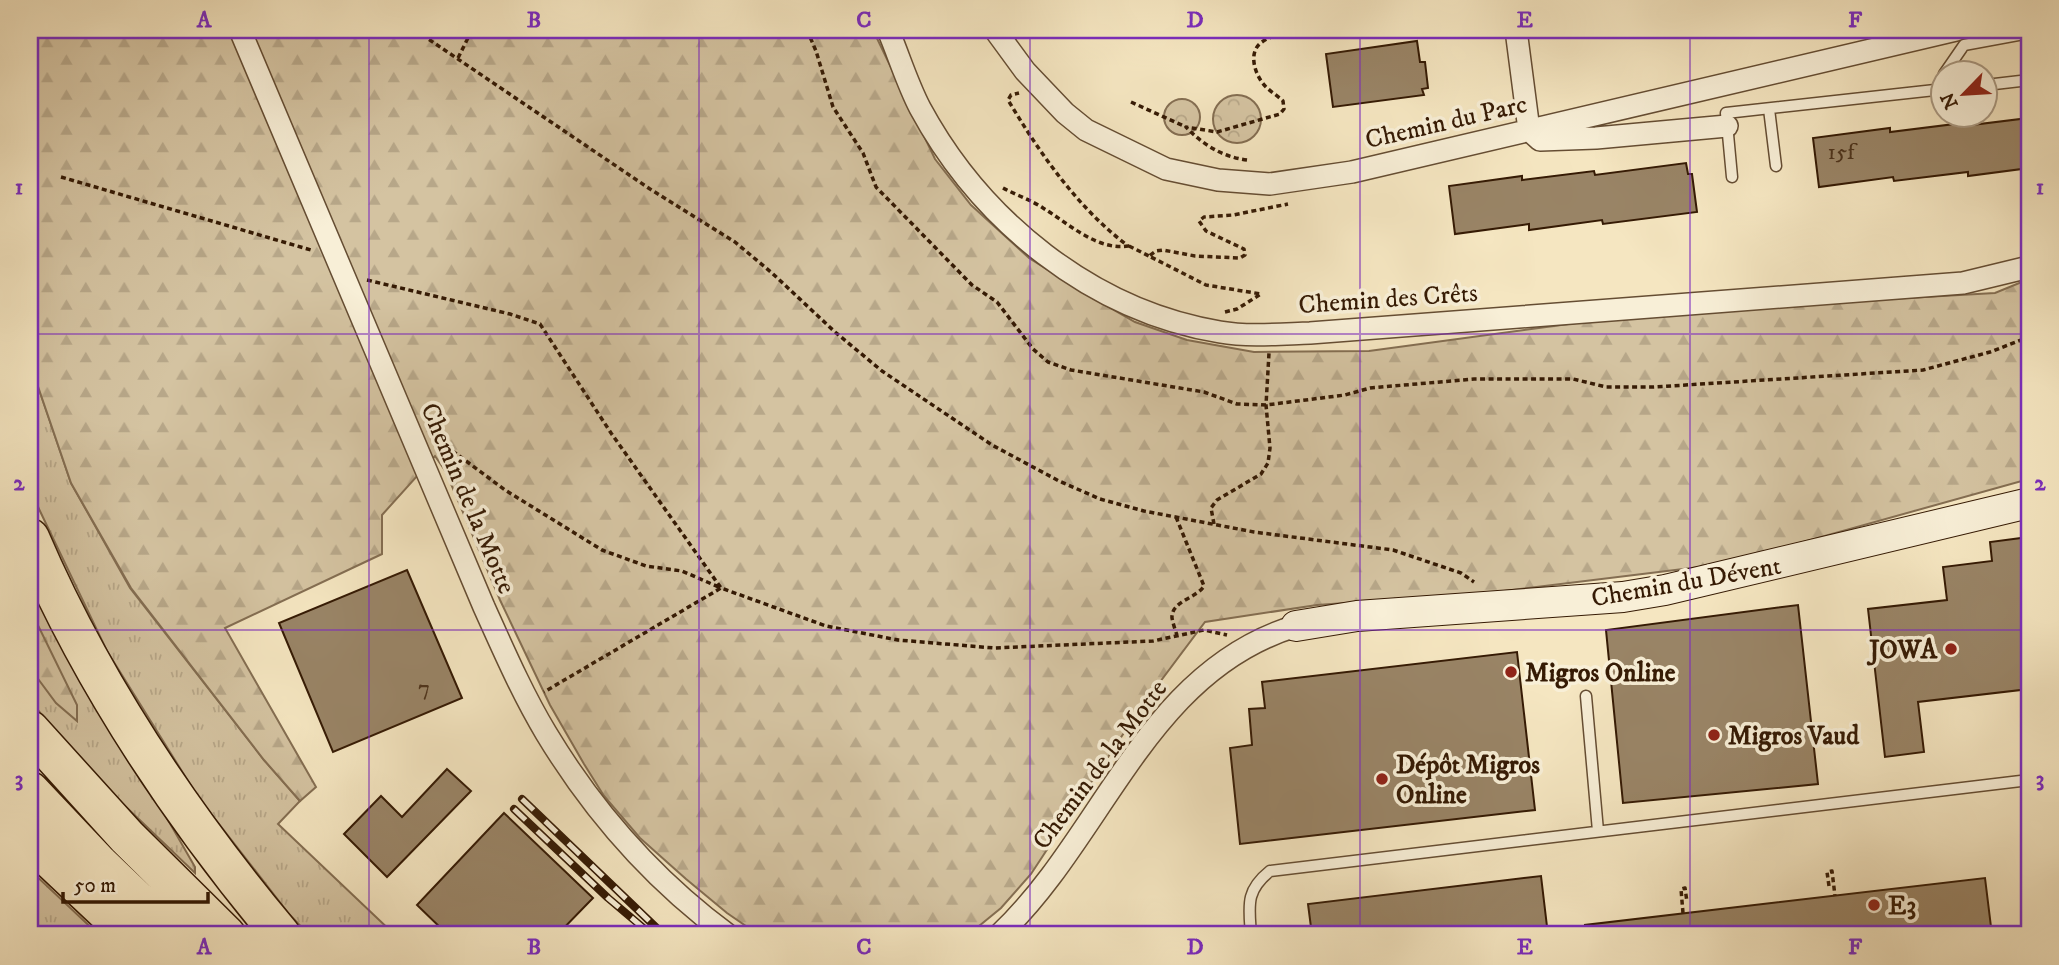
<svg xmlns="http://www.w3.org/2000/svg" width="2059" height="965" viewBox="0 0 2059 965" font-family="'IM FELL DW Pica',serif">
<defs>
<pattern id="grass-tufts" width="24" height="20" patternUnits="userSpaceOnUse" patternTransform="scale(1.75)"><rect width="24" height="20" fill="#d4c3a1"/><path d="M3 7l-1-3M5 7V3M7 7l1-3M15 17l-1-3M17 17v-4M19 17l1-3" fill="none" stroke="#b7a789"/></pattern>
<pattern id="forest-firs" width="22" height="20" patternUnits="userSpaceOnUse" patternTransform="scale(1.75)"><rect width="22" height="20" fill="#d4c3a1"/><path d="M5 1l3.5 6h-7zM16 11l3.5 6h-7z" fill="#b7a789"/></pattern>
<pattern id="park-crowns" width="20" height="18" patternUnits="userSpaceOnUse" patternTransform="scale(1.75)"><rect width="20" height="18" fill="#d4c3a1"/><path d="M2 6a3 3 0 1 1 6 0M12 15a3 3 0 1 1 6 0" fill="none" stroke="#b7a789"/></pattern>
</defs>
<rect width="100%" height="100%" fill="#f5e6c1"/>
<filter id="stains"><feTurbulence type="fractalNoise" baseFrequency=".00286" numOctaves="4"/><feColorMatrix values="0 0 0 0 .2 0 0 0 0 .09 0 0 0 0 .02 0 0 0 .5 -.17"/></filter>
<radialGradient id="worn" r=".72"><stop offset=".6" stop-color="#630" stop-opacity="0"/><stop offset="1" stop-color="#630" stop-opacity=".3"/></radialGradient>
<!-- grass -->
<path fill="url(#grass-tufts)" stroke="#846e52" stroke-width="2" d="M30 363 71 483 130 588 264 760 300 801 278 824 395 935H309L289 914 198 797 107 651 39 509 30 484Z
M30 567 110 719 195 867V873L99 781 30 701Z
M30 870 99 935H47L30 918Z"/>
<!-- forest -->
<path fill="url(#forest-firs)" stroke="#846e52" stroke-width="2" d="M30 30H873L935 159 971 205 1029 258 1086 294 1135 322 1187 340 1254 352 1369 351 1658 312 1995 293 2029 279V479L1724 564 1488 593 1317 605 1205 622 1139 710 1031 874 1001 908 968 935H759L727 913 686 879 640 838 604 796 584 764 550 705 500 600 446 472 435 456 382 515V554L225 628 316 787 300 801 264 760 131 588 71 483 30 363Z
M30 609 77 705V721L56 703 30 668Z"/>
<!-- park -->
<path fill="url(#park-crowns)" stroke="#846e52" stroke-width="2" d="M1213 119a24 24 0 1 1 48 0a24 24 0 1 1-48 0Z
M1164 117a18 18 0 1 1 36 0a18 18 0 1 1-36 0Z"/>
<!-- building -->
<path fill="#998466" stroke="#351a04" stroke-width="2" d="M1417 41 1420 62H1425L1428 88 1422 89 1424 95 1333 107 1326 54Z
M2029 118V168L1968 176V172L1894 181 1893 177 1819 187 1813 138 1890 128V132L1963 123V126Z
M1686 163 1688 174H1692L1697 212 1603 224 1602 220 1529 230V224L1455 234 1449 186 1522 176V180L1594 171 1595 175Z
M2029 537V689L1918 702 1924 752 1885 757 1868 609 1947 600 1943 567 1992 561 1990 542Z
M407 570 462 698 333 752 279 623Z
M1798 605 1818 784 1623 803 1606 630Z
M1517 652 1535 810 1240 844 1230 748 1252 745 1249 709 1265 708 1262 682Z
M447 769 471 791 387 877 344 834 381 796 402 817Z
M504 813 593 898 557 935H448L417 905Z
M1541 876 1548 935H1312L1308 904Z
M1985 878 1992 935H1586L1585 925Z"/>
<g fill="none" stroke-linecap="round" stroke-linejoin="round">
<defs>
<path id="lane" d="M1944 74 1964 45 2029 33
M1986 85 2029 80
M1769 109 1776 166
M1732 177 1726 113 1944 89
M1586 696 1598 831
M1251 935C1249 906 1245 891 1270 871L2029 780"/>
<path id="street" d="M240 30 484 607C503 649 522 693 546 733 593 811 655 881 728 935
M888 30C899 56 907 83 920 108 981 221 1092 311 1220 332 1249 337 1281 334 1310 333L1963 283 2029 267
M995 30 1025 71 1065 113 1086 130 1166 169 1218 180 1270 184 1352 172 1956 30
M1516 30 1529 130 1540 140 1596 138 1727 126
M999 935C1103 838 1146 671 1296 626"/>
<path id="secondary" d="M1296 626 1357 616 1623 597 1665 590 2029 503"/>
<path id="highway" d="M30 538C92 683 180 814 281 935
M30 730 127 837 226 935
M30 791 99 864 173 935
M30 840 131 935"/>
</defs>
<!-- lane casing -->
<use href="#lane" stroke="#654d33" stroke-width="13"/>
<!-- street casing -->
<use href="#street" stroke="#654d33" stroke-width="24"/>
<!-- secondary casing -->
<use href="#secondary" stroke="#351a04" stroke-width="32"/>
<!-- highway casing -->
<use href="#highway" stroke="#351a04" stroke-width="41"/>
<!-- path -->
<path stroke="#351a04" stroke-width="3.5" stroke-dasharray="5 3.5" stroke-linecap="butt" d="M415 30 650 189 735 242 772 273 835 332 882 371 992 445 1059 481 1100 499 1144 511 1254 532 1393 550 1461 573 1474 582
M807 30 816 51 833 107 863 153 876 187 972 285 997 302 1033 349 1048 362 1071 370 1204 392 1237 404 1266 405 1345 395 1370 388 1474 379H1573L1606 387H1654L1923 370 1990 352 2029 337
M1291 32 1311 30
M458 58 472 30
M1131 102 1186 127
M1247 160C1223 157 1203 145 1186 127L1217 132 1280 114 1284 109 1283 101C1278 96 1271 92 1266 87 1255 76 1247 52 1262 42 1270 36 1279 35 1288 33
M61 177 311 250
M1003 188C1016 195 1031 200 1043 208 1068 223 1097 251 1128 246 1077 207 1041 155 1008 100L1011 95 1019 93
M1129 246 1149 256
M367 280 510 314 540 324 611 433 721 588 826 626 898 640 994 648 1153 641 1204 630 1227 635
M1225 312 1237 309 1261 294 1206 285 1149 256 1156 251 1163 250 1195 256 1240 258 1245 255 1244 249 1206 231 1199 221 1204 217 1233 215 1288 204
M437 444 450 449 505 490 602 550 646 566 682 571 721 588 544 692
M1176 517 1204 586C1197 598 1171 601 1172 618 1173 623 1175 630 1177 635
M1214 524 1211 508 1217 500 1261 474 1268 463 1270 448 1266 405 1269 353
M1829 886 1827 872 1832 871 1835 896
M1683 913 1681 889 1685 888 1687 902"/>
<!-- lane -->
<use href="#lane" stroke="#f8efd7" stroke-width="10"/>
<!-- street -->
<use href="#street" stroke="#f8efd7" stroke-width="21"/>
<!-- secondary -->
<use href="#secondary" stroke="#f8efd7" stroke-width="30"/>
<!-- highway -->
<use href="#highway" stroke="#f5e6c1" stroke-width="38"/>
<defs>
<path id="rail" d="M522 799 664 935
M514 809 608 898 647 931"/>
</defs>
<!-- rail casing -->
<use href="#rail" stroke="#351a04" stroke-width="8"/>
<!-- rail -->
<use href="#rail" stroke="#f8efd7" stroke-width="5" stroke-dasharray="16" stroke-linecap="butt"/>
</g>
<!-- grid -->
<path fill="none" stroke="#7b2cbf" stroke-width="2" stroke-opacity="0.55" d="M369 30V935M699 30V935M1030 30V935M1360 30V935M1690 30V935M30 334H2029M30 630H2029"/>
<!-- markers -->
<g fill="#8f2418" stroke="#f8efd7" stroke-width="2.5">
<circle cx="1951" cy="649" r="7"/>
<circle cx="1511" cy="672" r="7"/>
<circle cx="1714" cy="735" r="7"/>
<circle cx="1382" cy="779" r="7"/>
<circle cx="1874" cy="905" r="7"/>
</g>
<g text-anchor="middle" stroke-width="7" stroke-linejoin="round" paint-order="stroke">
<!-- number labels -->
<g font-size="23" fill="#4e341c">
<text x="1841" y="159">15f</text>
<text x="424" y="695">7</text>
</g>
<!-- street labels -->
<g font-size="26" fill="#351a04" stroke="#f8efd7">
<text transform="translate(1446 121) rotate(-13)" y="9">Chemin du Parc</text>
<text transform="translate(1388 298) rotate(-4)" y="9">Chemin des Crêts</text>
<text transform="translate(469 498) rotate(67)" y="9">Chemin de la Motte</text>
<text transform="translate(1686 581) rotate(-10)" y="9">Chemin du Dévent</text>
<text transform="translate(1099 764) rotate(-53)" y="9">Chemin de la Motte</text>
</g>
<!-- poi labels -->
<g font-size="26" font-weight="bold" fill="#351a04" stroke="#f8efd7" text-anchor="start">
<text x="1937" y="658" text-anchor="end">JOWA</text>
<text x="1525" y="681">Migros Online</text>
<text x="1728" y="744">Migros Vaud</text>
<text x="1396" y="773">Dépôt Migros<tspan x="1396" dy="30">Online</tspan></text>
<text x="1888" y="914">E3</text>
</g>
</g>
<!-- margin -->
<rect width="2059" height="965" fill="none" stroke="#f5e6c1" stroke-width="77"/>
<!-- north arrow -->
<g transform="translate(1964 94) rotate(245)"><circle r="33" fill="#f8efd7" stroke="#aa9a83" stroke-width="2"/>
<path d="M0-5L12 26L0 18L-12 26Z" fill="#8f2418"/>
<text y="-10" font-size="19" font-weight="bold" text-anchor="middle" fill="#351a04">N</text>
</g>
<!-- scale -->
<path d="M63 892v10h145v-10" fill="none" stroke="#351a04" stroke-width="3.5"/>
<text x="74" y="892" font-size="21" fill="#351a04" stroke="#f8efd7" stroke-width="5" paint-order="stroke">50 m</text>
<rect x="38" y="38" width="1983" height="888" fill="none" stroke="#7b2cbf" stroke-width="2.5"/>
<g font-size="23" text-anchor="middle" font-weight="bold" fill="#7b2cbf">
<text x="204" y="27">A</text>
<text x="534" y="27">B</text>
<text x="864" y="27">C</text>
<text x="1195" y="27">D</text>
<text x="1525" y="27">E</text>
<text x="1855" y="27">F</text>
<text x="19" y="194">1</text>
<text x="2040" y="194">1</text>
<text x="19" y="490">2</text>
<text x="2040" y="490">2</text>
<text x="19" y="786">3</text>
<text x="2040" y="786">3</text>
<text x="204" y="954">A</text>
<text x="534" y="954">B</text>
<text x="864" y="954">C</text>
<text x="1195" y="954">D</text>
<text x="1525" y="954">E</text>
<text x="1855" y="954">F</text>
</g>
<rect width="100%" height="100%" filter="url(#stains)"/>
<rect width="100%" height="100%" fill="url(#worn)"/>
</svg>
